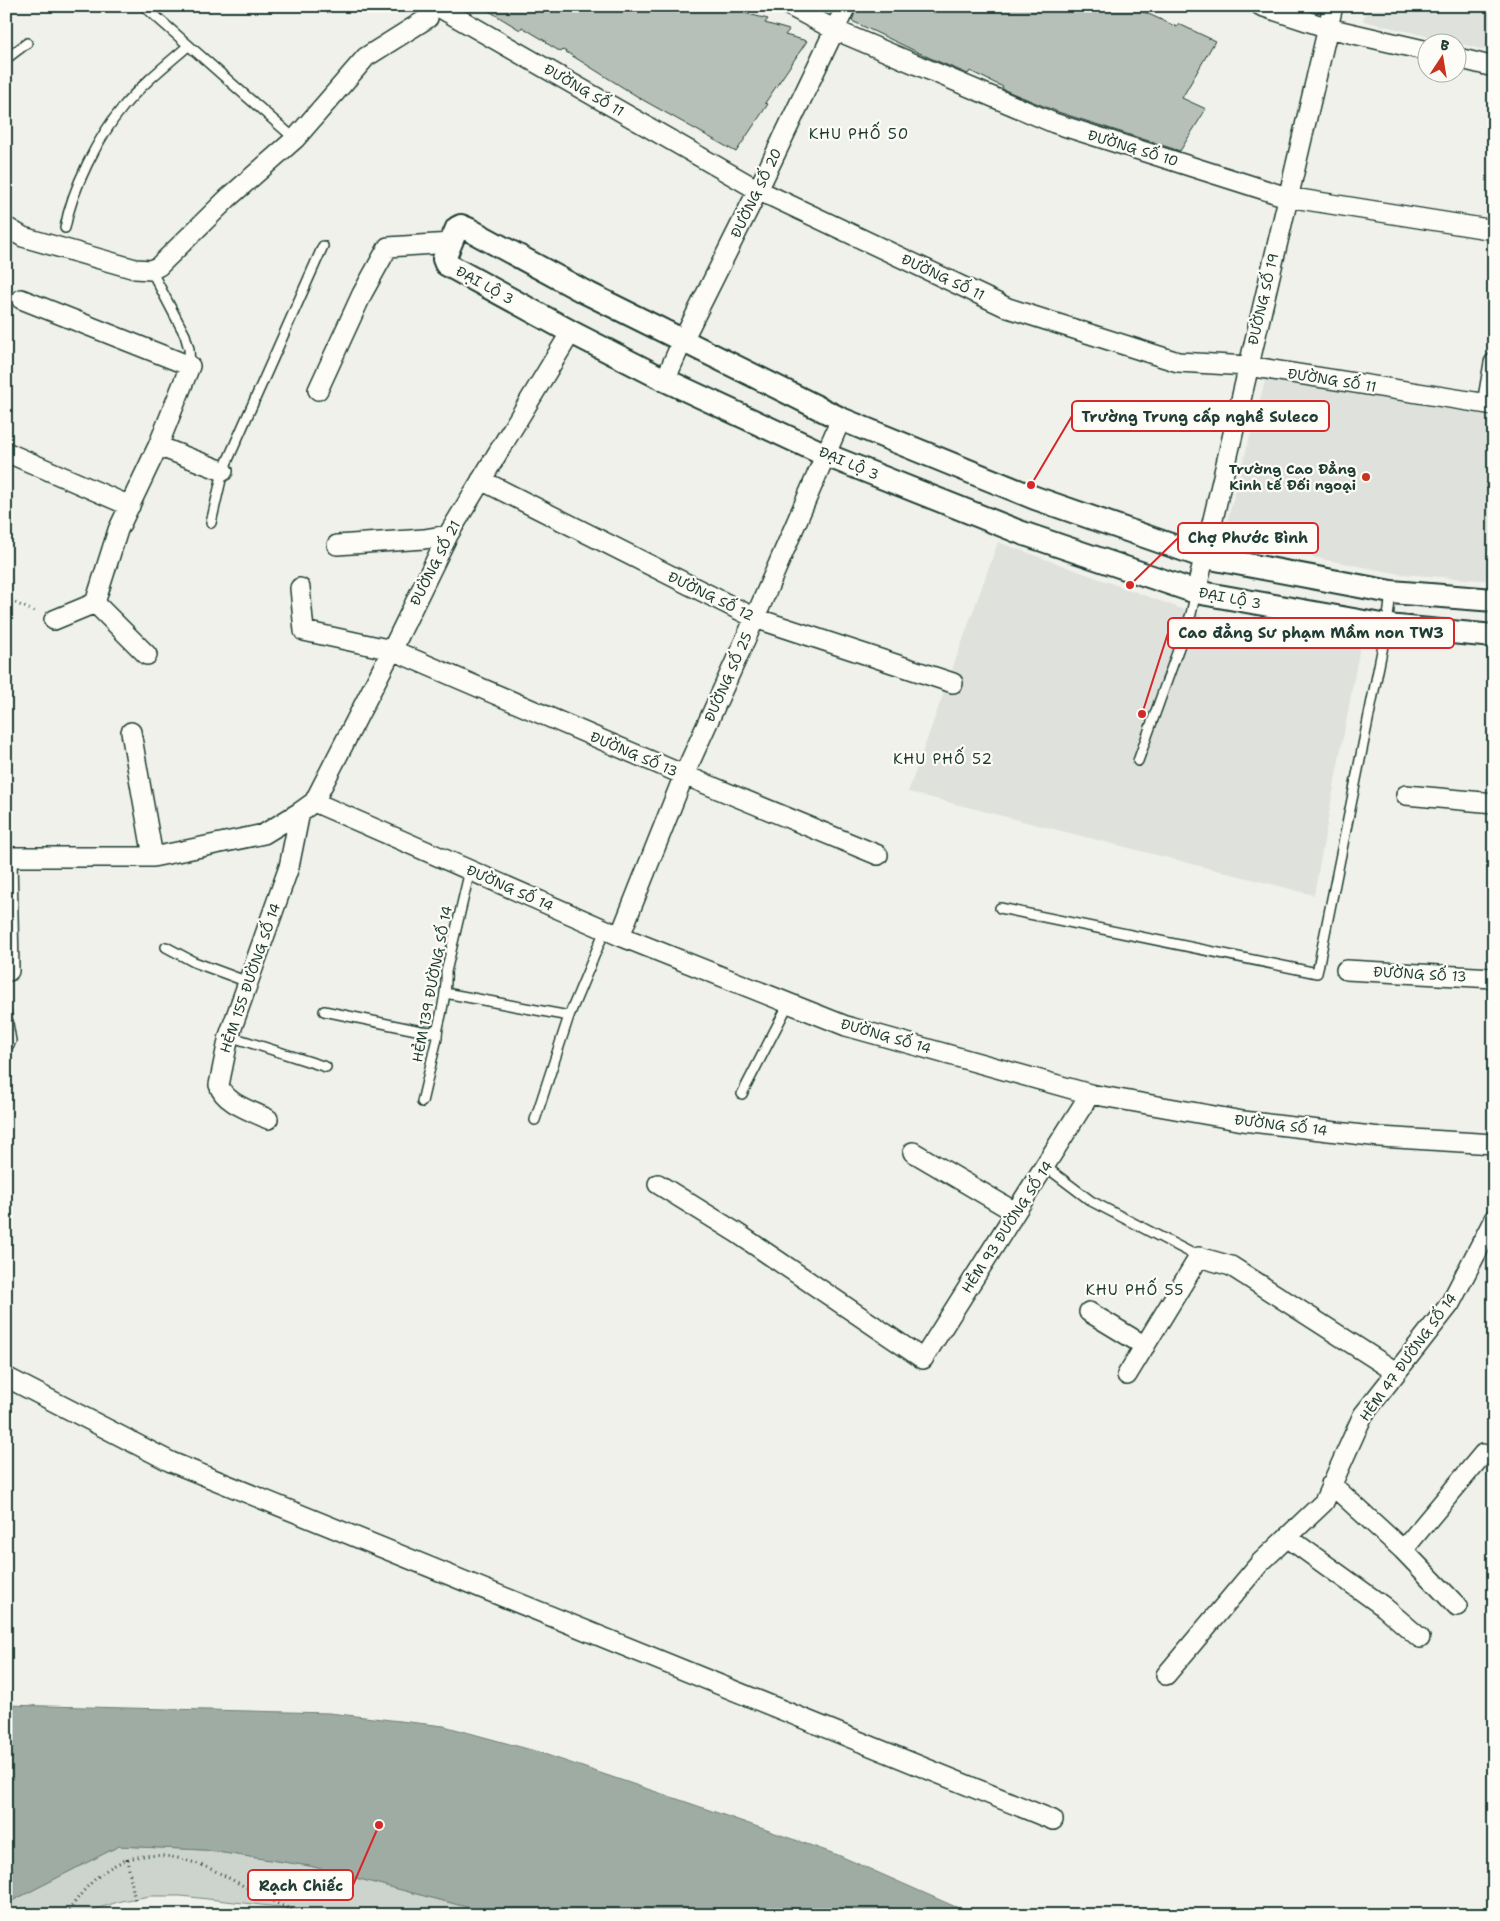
<svg xmlns="http://www.w3.org/2000/svg" width="1500" height="1921" viewBox="0 0 1500 1921" font-family="'Shantell Sans',sans-serif">
<rect width="100%" height="100%" fill="#f0f1eb"/>
<filter id="ink" filterUnits="userSpaceOnUse"><feTurbulence type="fractalNoise" baseFrequency=".02" numOctaves="2"/><feDisplacementMap in="SourceGraphic" scale="10" xChannelSelector="R" yChannelSelector="G"/><feConvolveMatrix kernelMatrix="1 2 1 2 8 2 1 2 1" color-interpolation-filters="sRGB"/></filter>
<g filter="url(#ink)">
<!-- built -->
<path fill="#dfe2dc" d="M1367 6H1494V52L1363 21Z
M1266 377 1494 414V581L1400 574 1222 540Z
M998 542 1229 626 1362 636 1314 895 908 792Z"/>
<!-- green -->
<path fill="#cdd3cd" stroke="#768880" d="M119 1846 204 1850 310 1866 497 1915H314L279 1907 181 1896H150L121 1901 96 1909 85 1915H6V1904Z"/>
<!-- water -->
<path fill="#9faca4" stroke="#6c8077" d="M6 1705 329 1713 444 1726 535 1751 692 1804 838 1855 974 1915H497L310 1866 204 1850 119 1846 6 1904Z"/>
<!-- building -->
<path fill="#b6bfb8" stroke="#1f3d34" d="M481 6H749L744 13 768 19 765 23 789 30 785 35 807 41 765 103 768 104 736 152 643 100 563 50 561 52 546 43 547 42 522 27 520 30Z
M857 6H1131L1177 27 1179 24 1215 41 1182 98 1206 109 1180 151 1058 112 1002 89 1003 87 970 71 968 74 930 58 852 21Z"/>
<g fill="none" stroke-linecap="round" stroke-linejoin="round">
<defs>
<path id="service" d="M144 6 295 139
M6 59 27 43
M65 228C72 189 98 137 123 107 142 84 166 65 188 46
M151 270 185 335 189 349 190 366
M211 523 223 471 323 246
M1138 761 1191 614 1196 592
M1000 908 1317 973 1387 626 1391 592
M166 947 194 962 248 982
M445 993 569 1016
M324 1011 421 1031 432 1032 437 1028
M6 1012 11 1041 6 1049
M229 1036 326 1067
M742 1094 789 1003
M422 1102 437 1038C437 1029 439 1024 441 1015 444 1001 447 986 446 972L470 870
M535 1120 569 1016 605 930
M1046 1167 1091 1201 1199 1257"/>
<path id="minor" d="M790 6 835 30 1054 123 1287 197 1494 230
M1261 6 1328 28 1428 51
M442 9 758 190 1008 308 1178 362 1248 366 1494 405
M1458 58 1494 67
M6 227 23 237 135 269 151 270 159 266 227 199 295 139 366 57 428 18
M21 299 190 366 158 446 118 530 95 603 54 620
M665 380 682 342 758 190 846 6
M318 390 362 294 388 247 451 243
M1487 404 1494 363
M158 446 223 471
M6 452 130 506
M481 480 755 618 953 683
M337 545 424 539 448 535
M300 588 304 631 392 650 684 775 878 855
M1196 592 1333 6
M95 603 147 655
M131 732 153 857
M1406 795 1494 803
M314 802 620 936 846 1026 1090 1094 1243 1121 1380 1137 1494 1144
M6 857H153L264 834 300 812 314 802 392 650 448 535 571 332
M7 857 9 971
M620 936 684 775 755 618 841 419
M1346 970 1494 978
M268 1119C252 1111 224 1103 219 1085L229 1036 289 867 300 812
M913 1152 1015 1212
M658 1184 737 1233 923 1359 1090 1094
M1089 1312 1145 1346
M1127 1375 1199 1257 1231 1266 1396 1372
M6 1377 171 1462 1053 1820
M1331 1484 1403 1550 1483 1454
M1287 1537 1384 1607 1420 1638
M1403 1550 1457 1606
M1166 1675 1260 1563 1324 1502 1363 1415 1450 1304 1494 1219"/>
<path id="tertiary" d="M1494 600 1391 592 1205 557 1035 498 841 419 581 290 468 229 461 226 457 228 444 259 446 264 571 332 665 380 826 455 1022 533 1196 592 1387 626 1494 636"/>
</defs>
<!-- service casing -->
<use href="#service" stroke="#1f3d34" stroke-width="12"/>
<!-- minor casing -->
<use href="#minor" stroke="#1f3d34" stroke-width="22"/>
<!-- tertiary casing -->
<use href="#tertiary" stroke="#1f3d34" stroke-width="26"/>
<!-- path -->
<path stroke="#1f3d34" stroke-width="3" stroke-dasharray="1 4" stroke-linecap="butt" d="M6 599 38 613
M127 1859 135 1901
M66 1915C104 1855 147 1841 213 1870 245 1885 275 1907 310 1915"/>
<!-- service -->
<use href="#service" stroke="#fdfcf7" stroke-width="9"/>
<!-- minor -->
<use href="#minor" stroke="#fdfcf7" stroke-width="19"/>
<!-- tertiary -->
<use href="#tertiary" stroke="#fdfcf7" stroke-width="22"/>
</g>
</g>
<!-- markers -->
<circle fill="#c8321e" stroke="#fdfcf7" stroke-width="2" cx="1366" cy="477" r="5"/>
<g text-anchor="middle" stroke-width="4.5" stroke-linejoin="round" paint-order="stroke">
<!-- street labels -->
<g font-size="14" fill="#1f3d34" stroke="#fdfcf7">
<text transform="translate(584 90) rotate(30)" y="5">ĐƯỜNG SỐ 11</text>
<text transform="translate(1133 148) rotate(17)" y="5">ĐƯỜNG SỐ 10</text>
<text transform="translate(756 193) rotate(-64)" y="5">ĐƯỜNG SỐ 20</text>
<text transform="translate(943 277) rotate(25)" y="5">ĐƯỜNG SỐ 11</text>
<text transform="translate(485 285) rotate(29)" y="5">ĐẠI LỘ 3</text>
<text transform="translate(1263 299) rotate(-77)" y="5">ĐƯỜNG SỐ 19</text>
<text transform="translate(1332 380) rotate(9)" y="5">ĐƯỜNG SỐ 11</text>
<text transform="translate(849 463) rotate(23)" y="5">ĐẠI LỘ 3</text>
<text transform="translate(435 563) rotate(-63)" y="5">ĐƯỜNG SỐ 21</text>
<text transform="translate(711 596) rotate(26)" y="5">ĐƯỜNG SỐ 12</text>
<text transform="translate(1230 598) rotate(11)" y="5">ĐẠI LỘ 3</text>
<text transform="translate(728 677) rotate(-66)" y="5">ĐƯỜNG SỐ 25</text>
<text transform="translate(634 754) rotate(23)" y="5">ĐƯỜNG SỐ 13</text>
<text transform="translate(510 888) rotate(24)" y="5">ĐƯỜNG SỐ 14</text>
<text transform="translate(1420 974) rotate(3)" y="5">ĐƯỜNG SỐ 13</text>
<text transform="translate(250 978) rotate(-71)" y="5">HẺM 155 ĐƯỜNG SỐ 14</text>
<text transform="translate(432 984) rotate(-79)" y="5">HẺM 139 ĐƯỜNG SỐ 14</text>
<text transform="translate(886 1036) rotate(16)" y="5">ĐƯỜNG SỐ 14</text>
<text transform="translate(1281 1125) rotate(7)" y="5">ĐƯỜNG SỐ 14</text>
<text transform="translate(1007 1227) rotate(-57)" y="5">HẺM 93 ĐƯỜNG SỐ 14</text>
<text transform="translate(1408 1357) rotate(-54)" y="5">HẺM 47 ĐƯỜNG SỐ 14</text>
</g>
<!-- poi labels -->
<g font-size="14" font-weight="bold" fill="#1f3d34" stroke="#fdfcf7" text-anchor="end">
<text x="1356" y="474">Trường Cao Đẳng<tspan x="1356" dy="16">Kinh tế Đối ngoại</tspan></text>
</g>
<!-- neighbourhood labels -->
<g font-size="15" letter-spacing="1" fill="#1f3d34" stroke="#fdfcf7">
<text x="859" y="139">KHU PHỐ 50</text>
<text x="943" y="764">KHU PHỐ 52</text>
<text x="1135" y="1295">KHU PHỐ 55</text>
</g>
</g>
<!-- callouts -->
<path fill="none" stroke="#d62828" stroke-width="2" d="M1031 485L1072 416M1130 585L1178 538M1142 714L1168 633M379 1825L353 1885"/>
<g fill="#d62828" stroke="#fdfcf7" stroke-width="2">
<circle cx="1031" cy="485" r="5"/>
<circle cx="1130" cy="585" r="5"/>
<circle cx="1142" cy="714" r="5"/>
<circle cx="379" cy="1825" r="5"/>
</g>
<g fill="#fdfcf7" stroke="#d62828" stroke-width="2">
<rect x="1072" y="401" width="257" height="30" rx="5"/>
<rect x="1178" y="523" width="140" height="30" rx="5"/>
<rect x="1168" y="618" width="286" height="30" rx="5"/>
<rect x="248" y="1870" width="105" height="30" rx="5"/>
</g>
<g font-size="15" text-anchor="middle" font-weight="bold" fill="#1f3d34">
<text x="1200" y="422">Trường Trung cấp nghề Suleco</text>
<text x="1248" y="543">Chợ Phước Bình</text>
<text x="1311" y="638">Cao đẳng Sư phạm Mầm non TW3</text>
<text x="301" y="1891">Rạch Chiếc</text>
</g>
<!-- margin -->
<rect width="1500" height="1921" fill="none" stroke="#fdfcf7" stroke-width="25"/>
<rect x="12" y="12" width="1475" height="1896" fill="none" stroke="#1f3d34" stroke-width="2" filter="url(#ink)"/>
<!-- north arrow -->
<g transform="translate(1442 58) rotate(12)"><circle r="24" fill="#fdfcf7" stroke="#a4b0a9"/>
<path d="M0-4L9 19L0 12L-9 19Z" fill="#c8321e"/>
<text y="-8" font-size="14" font-weight="bold" text-anchor="middle" fill="#1f3d34">B</text>
</g>
</svg>
